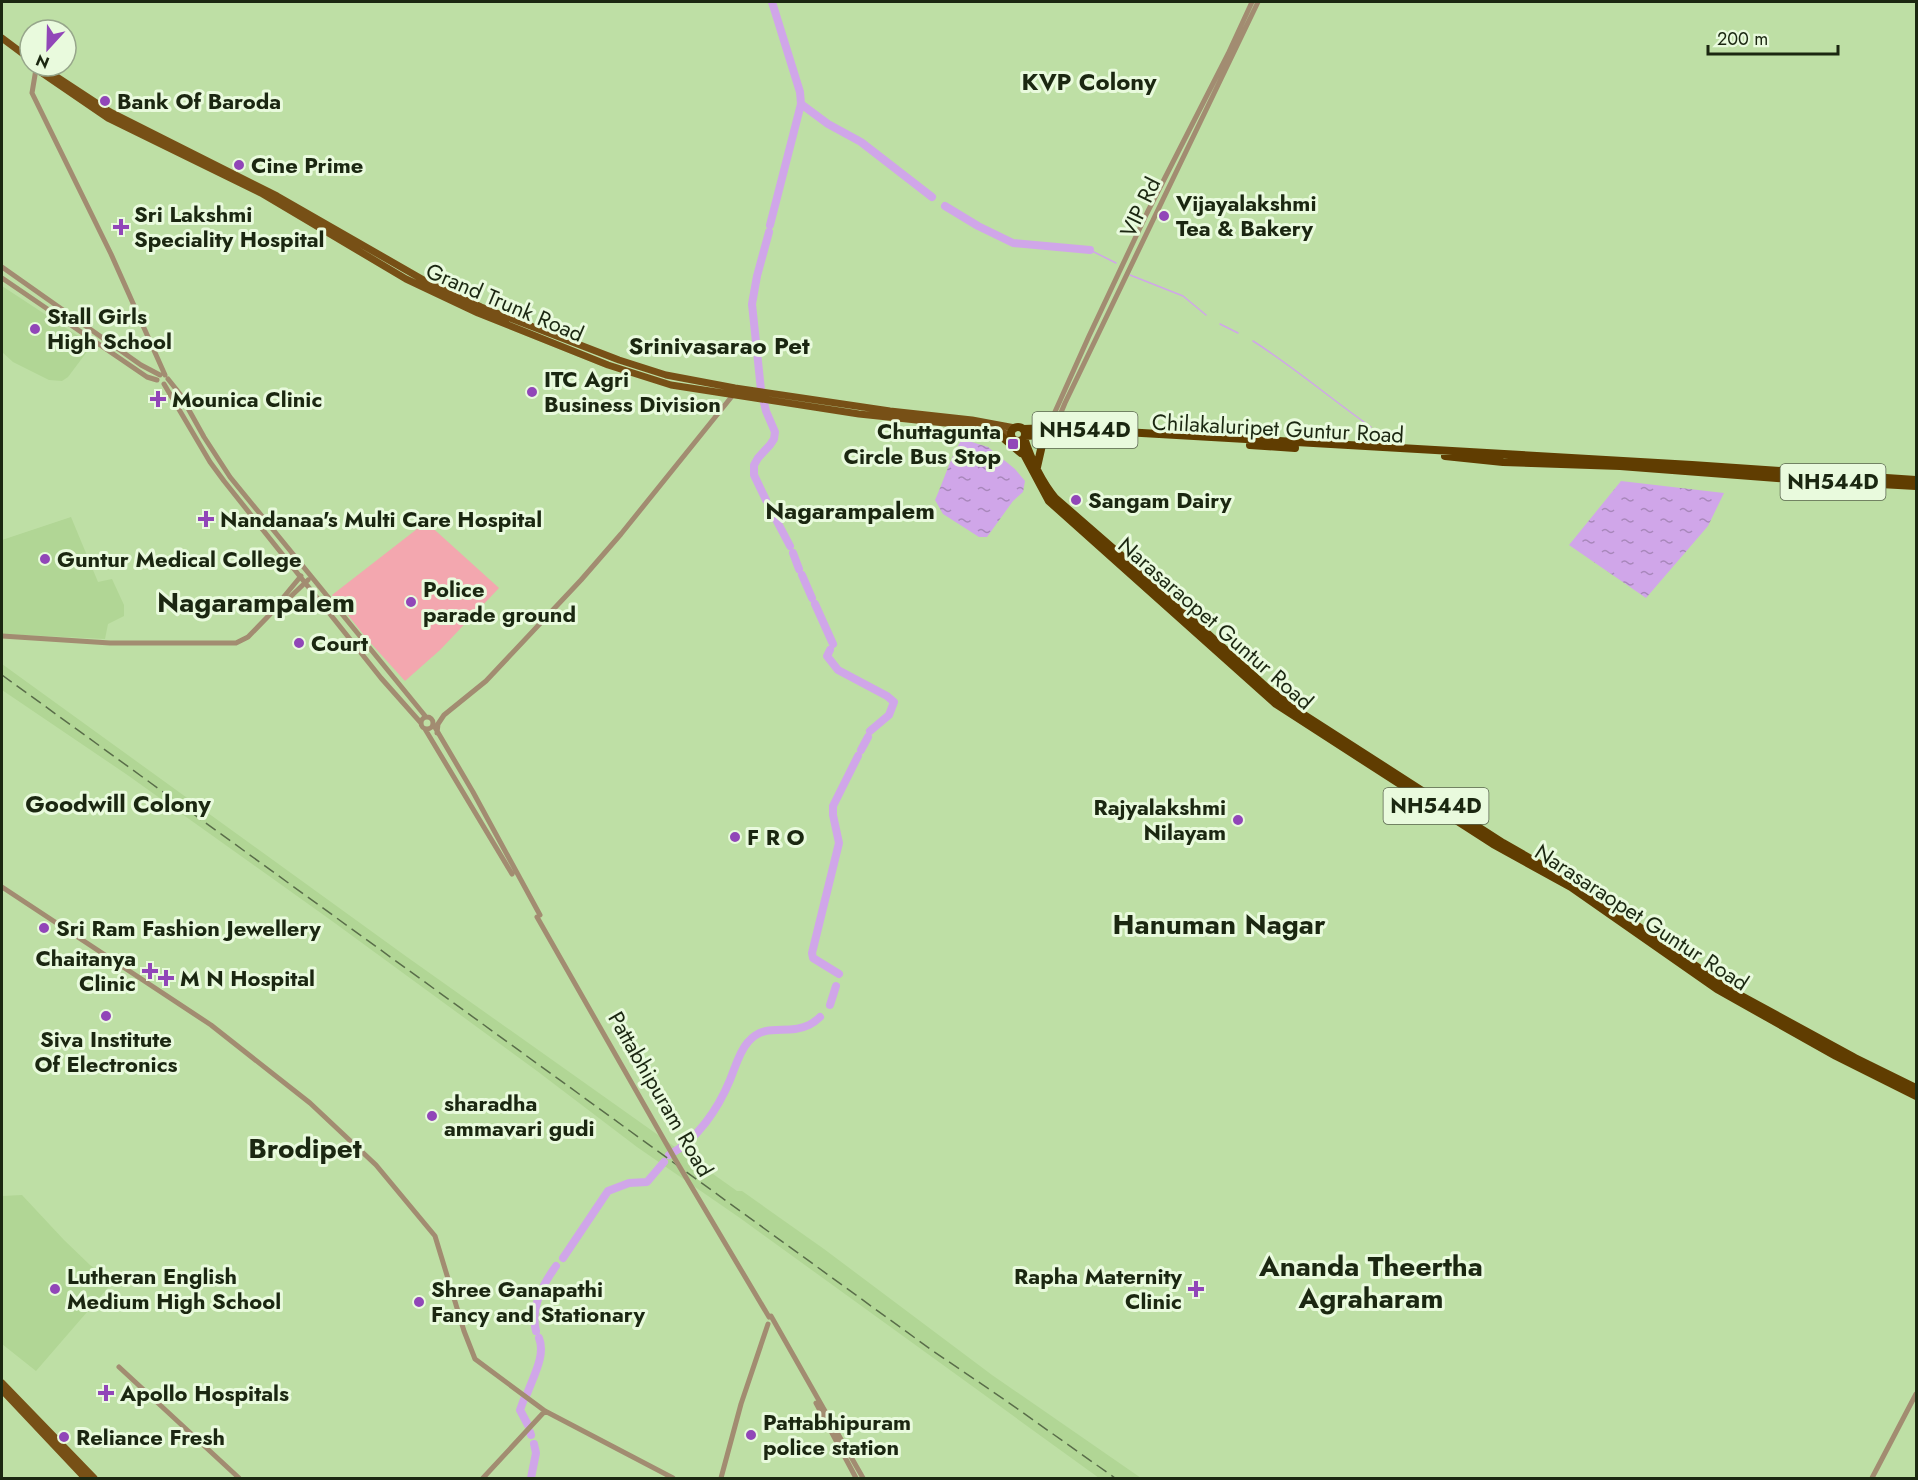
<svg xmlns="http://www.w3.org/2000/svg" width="1918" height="1480" viewBox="0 0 1918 1480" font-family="Jost,sans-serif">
<defs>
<pattern id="water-ripples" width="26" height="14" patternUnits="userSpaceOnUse" patternTransform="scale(1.5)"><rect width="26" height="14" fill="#d0a6e9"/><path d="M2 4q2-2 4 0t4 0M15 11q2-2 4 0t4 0" fill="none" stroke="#a887bb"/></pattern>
</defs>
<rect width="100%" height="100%" fill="#bedfa5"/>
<!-- built -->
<path fill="#b1d695" d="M2 286 92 345 68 377 62 381 49 380 13 362 2 352Z
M71 517 98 582 112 579 124 605V616L108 624 105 639 2 634V540Z
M2 664 407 957 737 1191H742L824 1249 992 1375 1141 1478H1099L740 1218 637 1147 537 1071 332 921 126 774 2 690Z
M22 1195 64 1240 90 1265 113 1282 36 1371 2 1344V1196Z"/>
<!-- park -->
<path fill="#f3a7af" d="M426 522 499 588 440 650 405 681 367 639 332 595Z"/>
<!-- water -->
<path fill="url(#water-ripples)" d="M962 439 988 447 1015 469 1025 481 1023 492 1013 501 987 537H979L943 514 935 500C944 480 950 458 962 439Z
M1621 481 1724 493 1708 526 1646 598 1569 545Z"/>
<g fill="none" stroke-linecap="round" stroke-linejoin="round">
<!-- stream -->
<path stroke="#d0a6e9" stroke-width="1.5" d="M1090 250 1116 263
M1130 275 1183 296 1206 315
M1220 324 1238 333
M1253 341C1294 367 1331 399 1371 427"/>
<!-- river -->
<path stroke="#d0a6e9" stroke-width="8" d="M801 104 828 124 861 142 932 197
M945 206 978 226 1013 243 1090 250
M770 225 801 104 800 92 772 2
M766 500 754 475V465L758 458 770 445 774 439 775 432 766 411 761 390 752 304 757 276 769 232
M770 508 790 546
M793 553 799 569
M802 575 812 598
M815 604 833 644
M830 650 827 656 838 670 887 696 894 702 889 715 870 731
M861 750 868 737
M839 974 813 958 812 953 839 843 833 815V806L858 756
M830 1005 836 986
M669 1155C697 1140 718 1109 730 1080 735 1068 739 1052 748 1042 766 1021 787 1036 809 1025 813 1023 817 1020 820 1017
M563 1258 608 1191 629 1183 647 1182 664 1162
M536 1331C530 1308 543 1284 556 1266
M527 1394C533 1377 546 1355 539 1338
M524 1399 520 1410 528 1425
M530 1432 531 1435
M531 1478 536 1453 534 1444"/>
<!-- minor -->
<path stroke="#a28c71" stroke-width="5" d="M36 69 32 93 111 254 165 375
M2 267 141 365 160 375
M2 278 147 377 157 380
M168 379 180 394 204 437 230 477 426 717
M164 384 210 462 224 481 381 678 421 723
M1053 431 1054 414 1089 336 1147 213 1228 54 1252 2
M1058 431 1060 415 1065 403 1258 2
M281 603 282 599 301 576
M2 636 110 643H236L248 637 281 603 286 601 308 580
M421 723a6 6 0 1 1 12 0a6 6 0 1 1-12 0Z
M433 724 473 792 540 915
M425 729 512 874
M437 733 438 724 444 715 486 681 581 580 621 534 733 395
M2 887 211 1025 310 1103 376 1165 435 1236 464 1331 475 1359 545 1411 673 1478
M771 1316 863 1478
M119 1367 239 1478
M816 1403 856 1478
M483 1478 545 1411
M721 1478 741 1404 768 1324
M1872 1478 1916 1394"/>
<!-- major -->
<path stroke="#775016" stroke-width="7" d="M2 38 30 59
M32 66 108 118 261 193 406 279 478 313 608 365 671 385 859 414 974 426 1011 435
M40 66 110 112 277 196 427 282 481 307 619 360 666 375 735 388 890 411 972 420 1015 428
M2 1383 94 1478
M2 1390 85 1478"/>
<!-- highway -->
<path stroke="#603d01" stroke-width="8" d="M1011 434a7 7 0 1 1 14 0a7 7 0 1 1-14 0Z
M1023 429 1055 428 1692 465 1916 480
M994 430 1021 453
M1025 436 1057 434 1116 437
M1024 438C1031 459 1041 481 1055 498L1140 572 1268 689 1298 711 1503 843 1587 891 1732 991 1855 1058 1916 1088
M1017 441 1049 501 1276 704 1493 844 1571 887 1717 989 1836 1056 1916 1096
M1250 445 1295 448
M1445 456 1503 462 1620 466 1791 479 1916 486
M1037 467 1042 445 1052 434"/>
<!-- rail -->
<path stroke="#596d49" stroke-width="1.5" stroke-dasharray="12 6" stroke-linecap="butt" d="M2 675 933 1351 1005 1400 1115 1478"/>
<!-- minor-bridge -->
<path stroke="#a28c71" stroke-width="5" d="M537 917 675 1159 769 1317"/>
</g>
<!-- markers -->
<g fill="#9146b8" stroke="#e9fadd" stroke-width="2">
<circle cx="105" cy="101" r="6"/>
<circle cx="239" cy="165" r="6"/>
<circle cx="1164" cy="216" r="6"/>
<path d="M118 218h6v6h6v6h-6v6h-6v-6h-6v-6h6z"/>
<circle cx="35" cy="329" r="6"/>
<circle cx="532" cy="392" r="6"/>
<path d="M155 390h6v6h6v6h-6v6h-6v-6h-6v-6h6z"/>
<rect x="1007" y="438" width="12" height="12" rx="3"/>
<circle cx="1076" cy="500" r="6"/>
<path d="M203 510h6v6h6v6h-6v6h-6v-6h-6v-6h6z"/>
<circle cx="45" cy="559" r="6"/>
<circle cx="411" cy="602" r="6"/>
<circle cx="299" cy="643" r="6"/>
<circle cx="1238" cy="820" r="6"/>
<circle cx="735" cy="837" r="6"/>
<circle cx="44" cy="928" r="6"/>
<path d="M147 962h6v6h6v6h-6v6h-6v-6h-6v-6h6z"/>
<path d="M163 969h6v6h6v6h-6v6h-6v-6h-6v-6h6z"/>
<circle cx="106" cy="1016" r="6"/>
<circle cx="432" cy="1116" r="6"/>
<circle cx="55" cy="1289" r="6"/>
<path d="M1193 1280h6v6h6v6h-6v6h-6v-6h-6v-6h6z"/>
<circle cx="419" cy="1302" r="6"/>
<path d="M103 1384h6v6h6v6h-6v6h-6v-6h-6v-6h6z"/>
<circle cx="751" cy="1435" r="6"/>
<circle cx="64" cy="1437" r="6"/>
</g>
<g text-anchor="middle" stroke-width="6" stroke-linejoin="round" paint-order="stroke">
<!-- shield labels -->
<g fill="#e9fadd" stroke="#59664e" stroke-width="1.5">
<rect x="1032.5" y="412" width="105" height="36" rx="4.5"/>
<rect x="1780.5" y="464" width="105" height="36" rx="4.5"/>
<rect x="1383.5" y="788" width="105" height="36" rx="4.5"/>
</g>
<g font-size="21" font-weight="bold" fill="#1b2711">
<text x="1085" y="437">NH544D</text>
<text x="1833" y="489">NH544D</text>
<text x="1436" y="813">NH544D</text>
</g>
<!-- poi labels -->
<g font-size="22" font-weight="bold" fill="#1b2711" stroke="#e9fadd" text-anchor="start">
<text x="117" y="109">Bank Of Baroda</text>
<text x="251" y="173">Cine Prime</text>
<text x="1176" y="211">Vijayalakshmi<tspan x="1176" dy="25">Tea &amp; Bakery</tspan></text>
<text x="134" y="222">Sri Lakshmi<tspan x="134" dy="25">Speciality Hospital</tspan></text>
<text x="47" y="324">Stall Girls<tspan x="47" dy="25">High School</tspan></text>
<text x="544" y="387">ITC Agri<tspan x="544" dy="25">Business Division</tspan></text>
<text x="172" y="407">Mounica Clinic</text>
<text x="1001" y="439" text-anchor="end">Chuttagunta<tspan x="1001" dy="25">Circle Bus Stop</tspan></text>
<text x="1088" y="508">Sangam Dairy</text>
<text x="220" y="527">Nandanaa's Multi Care Hospital</text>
<text x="57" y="567">Guntur Medical College</text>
<text x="423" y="597">Police<tspan x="423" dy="25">parade ground</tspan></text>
<text x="311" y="651">Court</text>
<text x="1226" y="815" text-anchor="end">Rajyalakshmi<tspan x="1226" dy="25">Nilayam</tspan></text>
<text x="747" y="845">F R O</text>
<text x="56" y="936">Sri Ram Fashion Jewellery</text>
<text x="136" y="966" text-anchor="end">Chaitanya<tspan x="136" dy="25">Clinic</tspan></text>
<text x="180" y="986">M N Hospital</text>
<text x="106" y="1047" text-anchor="middle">Siva Institute<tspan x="106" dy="25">Of Electronics</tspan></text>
<text x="444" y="1111">sharadha<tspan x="444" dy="25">ammavari gudi</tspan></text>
<text x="67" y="1284">Lutheran English<tspan x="67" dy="25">Medium High School</tspan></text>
<text x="1182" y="1284" text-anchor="end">Rapha Maternity<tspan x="1182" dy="25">Clinic</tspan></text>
<text x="431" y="1297">Shree Ganapathi<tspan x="431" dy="25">Fancy and Stationary</tspan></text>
<text x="120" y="1401">Apollo Hospitals</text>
<text x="763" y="1430">Pattabhipuram<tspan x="763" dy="25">police station</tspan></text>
<text x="76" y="1445">Reliance Fresh</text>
</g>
<!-- street labels -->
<g font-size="22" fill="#1b2711" stroke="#e9fadd">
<text transform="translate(1140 207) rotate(-64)" y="8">VIP Rd</text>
<text transform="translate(505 302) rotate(23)" y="8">Grand Trunk Road</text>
<text transform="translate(1278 428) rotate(3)" y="8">Chilakaluripet Guntur Road</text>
<text transform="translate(1216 623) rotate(41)" y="8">Narasaraopet Guntur Road</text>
<text transform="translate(1642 917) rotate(33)" y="8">Narasaraopet Guntur Road</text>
<text transform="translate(661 1094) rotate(60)" y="8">Pattabhipuram Road</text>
</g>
<!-- neighbourhood labels -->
<g font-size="24" font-weight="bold" fill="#1b2711" stroke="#e9fadd">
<text x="1089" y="90">KVP Colony</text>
<text x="719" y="354">Srinivasarao Pet</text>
<text x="850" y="519">Nagarampalem</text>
<text x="118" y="812">Goodwill Colony</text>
</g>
<!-- district labels -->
<g font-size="28" font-weight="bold" fill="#1b2711" stroke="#e9fadd">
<text x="256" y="612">Nagarampalem</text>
<text x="1219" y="934">Hanuman Nagar</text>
<text x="305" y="1158">Brodipet</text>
<text x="1371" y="1276">Ananda Theertha<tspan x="1371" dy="32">Agraharam</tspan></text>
</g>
</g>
<!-- border -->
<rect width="1918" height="1480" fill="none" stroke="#1b2711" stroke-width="6"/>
<!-- north arrow -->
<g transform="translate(48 48) rotate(202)"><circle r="28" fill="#e9fadd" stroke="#97a68b" stroke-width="1.5"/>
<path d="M0-4.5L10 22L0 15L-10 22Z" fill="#9146b8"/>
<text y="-9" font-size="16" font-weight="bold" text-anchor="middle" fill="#1b2711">N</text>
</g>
<!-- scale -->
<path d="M1708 45v9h130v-9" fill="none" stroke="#1b2711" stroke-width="3"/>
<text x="1717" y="45" font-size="18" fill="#1b2711" stroke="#e9fadd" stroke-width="4.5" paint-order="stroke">200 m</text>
</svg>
